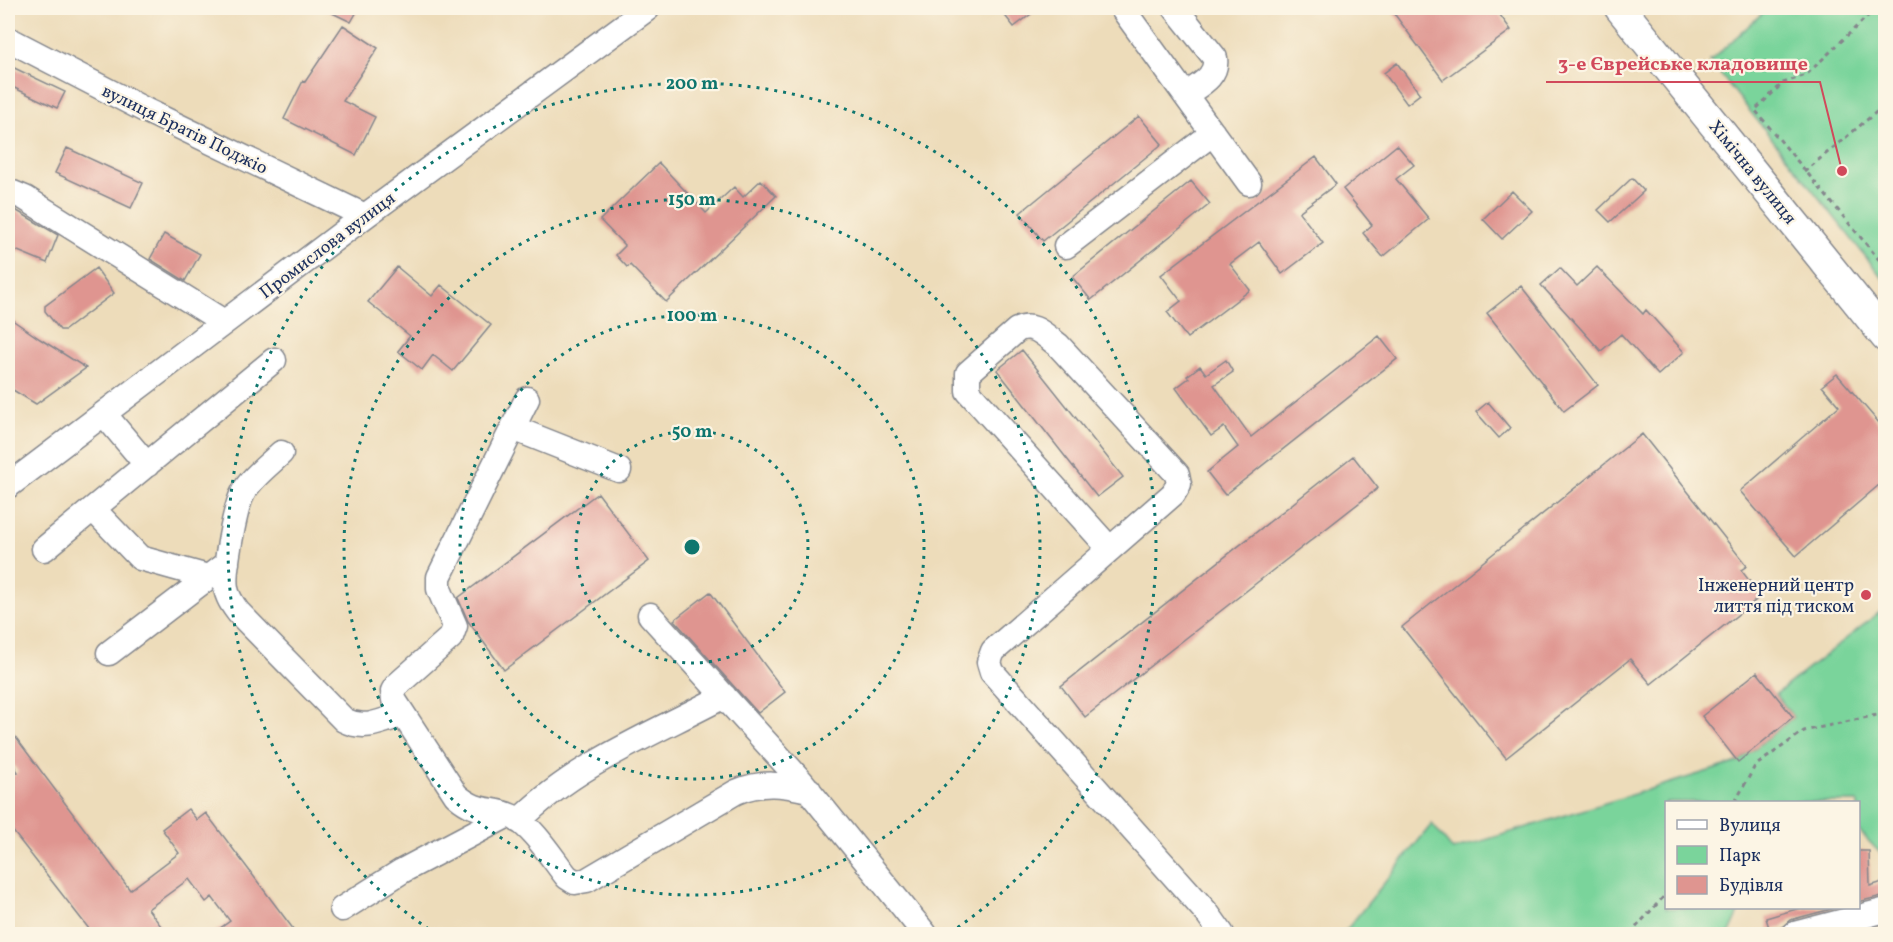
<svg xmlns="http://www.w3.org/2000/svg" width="1893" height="942" viewBox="0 0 1893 942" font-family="Vollkorn,serif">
<rect width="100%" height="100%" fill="#fcf5e5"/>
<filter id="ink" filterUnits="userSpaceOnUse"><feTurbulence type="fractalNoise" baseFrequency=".0167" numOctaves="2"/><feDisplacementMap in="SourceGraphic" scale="12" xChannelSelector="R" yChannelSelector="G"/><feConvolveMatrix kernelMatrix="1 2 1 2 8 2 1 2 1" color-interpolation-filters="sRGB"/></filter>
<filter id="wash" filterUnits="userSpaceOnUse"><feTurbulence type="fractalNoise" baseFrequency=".008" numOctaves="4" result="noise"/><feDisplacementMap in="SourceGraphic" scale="24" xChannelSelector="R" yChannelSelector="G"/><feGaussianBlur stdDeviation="1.35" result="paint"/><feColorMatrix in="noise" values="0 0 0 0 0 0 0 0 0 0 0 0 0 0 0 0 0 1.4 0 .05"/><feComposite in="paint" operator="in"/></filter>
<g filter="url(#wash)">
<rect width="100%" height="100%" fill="#eddcba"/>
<!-- green -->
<path fill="#7ad49b" stroke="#4a827c" stroke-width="1.5" d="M1768 8H1885V281L1710 61Z
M1885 608V858L1859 831 1858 802H1666V908H1741L1729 934H1343L1432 824 1453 850 1738 762 1793 717 1776 694Z"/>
<g id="blocks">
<!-- building -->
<path fill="#df9590" d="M322 8H359L351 22Z
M999 8H1039L1014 27Z
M1390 8H1495L1511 30 1443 80Z
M343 25 378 48 343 101 375 117 356 155 284 119 303 81 305 82Z
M1397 63 1420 94 1407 104 1384 73Z
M8 65 65 92 57 108 8 85Z
M1139 116 1162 144 1043 241 1020 213Z
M1397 145 1414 165 1396 179 1429 219 1383 257 1363 233 1372 225 1343 189Z
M67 148 143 183 131 208 55 173Z
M1316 157 1336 184 1299 212 1323 243 1282 274 1259 242 1230 264 1250 290 1187 338 1167 312 1181 301 1161 275Z
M659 163 706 213 734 187 743 197 761 180 776 196 666 302 630 265 627 267 616 255 625 246 600 220Z
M1632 178 1644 191 1610 222 1598 210Z
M1191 181 1210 204 1091 300 1072 277Z
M1512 191 1532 211 1502 239 1483 219Z
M12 208 58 235 47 263 8 247V209Z
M164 234 200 254 185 281 150 259Z
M397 267 432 296 441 285 491 325 453 371 433 355 422 370 398 351 410 336 368 302Z
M1597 267 1643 314 1646 310 1684 352 1658 375 1621 334 1601 351 1541 285 1560 268 1577 286Z
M96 268 114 293 65 330H60L45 311V306Z
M1521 286 1598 385 1564 411 1487 313Z
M8 317 40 339 86 368 36 404 8 387Z
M1379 336 1397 359 1225 495 1207 472 1238 447 1224 427 1211 436 1176 388 1189 378 1187 376 1200 366 1206 374 1226 360 1233 372 1214 385 1251 437Z
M1022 350 1123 477 1097 497 997 370Z
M1837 374 1886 431V479L1796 556 1740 491 1839 406 1822 386Z
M1488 402 1510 428 1499 438 1476 412Z
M1642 434 1747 566 1741 570 1761 596 1651 684 1630 659 1506 758 1402 627Z
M1353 456 1378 488 1085 717 1061 686Z
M598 493 649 561 504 670 468 621 458 598Z
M710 592 785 692 758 713 674 620Z
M1757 672 1793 717 1738 762 1702 716Z
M8 727 130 890 179 853 162 829 188 809 197 820 206 813 297 934H212L230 921 212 897 206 902 189 879 148 909 167 934H93L8 825V780L18 772 8 756Z
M1858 851H1869L1870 886 1886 881V895L1858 902Z
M1800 908H1835L1790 920 1782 927 1770 931 1766 918Z"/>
</g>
</g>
<g filter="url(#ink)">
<use href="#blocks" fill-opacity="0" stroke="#84868c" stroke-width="1.5"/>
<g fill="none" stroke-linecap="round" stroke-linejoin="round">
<defs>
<path id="minor" d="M1122 8 1249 183
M1175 8 1215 58C1218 77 1199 85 1185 95
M8 39 145 110 365 216
M8 195 13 193 25 198 224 322
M1066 246 1213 133
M527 399 439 577V589L455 626 451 637 397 685 393 691 394 700 456 795C480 816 492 806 515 818 533 827 554 861 567 877L575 882 587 880 736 792C762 781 782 784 809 790
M104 414 147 465
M513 428 619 470
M281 453C269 465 251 478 243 493 235 507 223 572 226 588 227 597 233 605 238 612L344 720C365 731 382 721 403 714
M8 486 365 216 648 8
M93 509 140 558 208 577
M44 549 274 360
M1110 549 968 391V373L1017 330C1034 322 1044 335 1058 345L1177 474 1179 484 1173 494 993 651 989 662 992 672 1207 913 1222 934
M650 615 801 781 925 934
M109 653 227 563
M519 821C575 764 655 733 724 696
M342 909 402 871 508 815
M1794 934 1886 910"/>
<path id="major" d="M1620 8 1886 337"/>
</defs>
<!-- minor casing -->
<use href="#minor" stroke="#84868c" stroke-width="27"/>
<!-- major casing -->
<use href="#major" stroke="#84868c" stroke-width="33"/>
<!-- path -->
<path stroke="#84868c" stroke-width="3" stroke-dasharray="4.5 4.5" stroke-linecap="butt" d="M1876 8 1806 75 1783 83 1755 110 1886 268
M1804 172 1886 104
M1735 802 1755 766 1804 731 1886 713
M1630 934 1666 894"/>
<!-- minor -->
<use href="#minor" stroke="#fff" stroke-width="24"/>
<!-- major -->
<use href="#major" stroke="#fff" stroke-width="30"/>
</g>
</g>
<!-- distance rings -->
<g fill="none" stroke="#0f766e" stroke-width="3" stroke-dasharray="3 6">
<circle cx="692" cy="547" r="116"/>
<circle cx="692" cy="547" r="232"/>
<circle cx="692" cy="547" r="348"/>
<path d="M436 934A464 464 0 1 1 948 934"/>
</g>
<!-- markers -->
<circle fill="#d1495b" stroke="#fcf5e5" stroke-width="2" cx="1866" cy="595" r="6"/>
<g text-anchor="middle" stroke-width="4.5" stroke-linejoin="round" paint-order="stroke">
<!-- street labels -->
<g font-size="18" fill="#1b2f5e" stroke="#fcf5e5">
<text transform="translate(185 129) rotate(26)" y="6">вулиця Братів Поджіо</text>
<text transform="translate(1753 172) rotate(51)" y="6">Хімічна вулиця</text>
<text transform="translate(327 245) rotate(-37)" y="6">Промислова вулиця</text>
</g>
<!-- poi labels -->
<g font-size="18" fill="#1b2f5e" stroke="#fcf5e5" text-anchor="end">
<text x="1854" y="591">Інженерний центр<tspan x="1854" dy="21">лиття під тиском</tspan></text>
</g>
</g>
<circle cx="692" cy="547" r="9" fill="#0f766e" stroke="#fcf5e5" stroke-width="3"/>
<g font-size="18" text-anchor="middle" font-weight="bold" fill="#0f766e" stroke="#fcf5e5" stroke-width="4.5" stroke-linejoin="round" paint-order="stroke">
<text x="692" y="89">200 m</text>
<text x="692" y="205">150 m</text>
<text x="692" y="321">100 m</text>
<text x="692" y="437">50 m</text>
</g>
<!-- callouts -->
<path fill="none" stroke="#d1495b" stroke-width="2" d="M1842 171L1820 82H1546"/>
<circle fill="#d1495b" stroke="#fcf5e5" stroke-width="2" cx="1842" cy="171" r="6"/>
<g font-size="20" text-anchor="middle" font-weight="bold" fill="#d1495b" stroke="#fcf5e5" stroke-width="4.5" stroke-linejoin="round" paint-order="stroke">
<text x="1683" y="70">3-е Єврейське кладовище</text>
</g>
<!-- margin -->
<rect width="1893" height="942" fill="none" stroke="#fcf5e5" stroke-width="30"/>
<!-- legend -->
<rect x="1665" y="801" width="195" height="108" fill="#fcf5e5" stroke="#a2a6af" stroke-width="1.5"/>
<rect x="1677" y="820" width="30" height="9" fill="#ffffff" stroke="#a2a6af" stroke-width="1.5"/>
<text x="1719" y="831" font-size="18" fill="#1b2f5e">Вулиця</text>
<rect x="1677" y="846" width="30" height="18" fill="#7ad49b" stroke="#a2a6af" stroke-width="1.5"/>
<text x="1719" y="861" font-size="18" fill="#1b2f5e">Парк</text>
<rect x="1677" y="876" width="30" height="18" fill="#df9590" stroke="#a2a6af" stroke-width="1.5"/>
<text x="1719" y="891" font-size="18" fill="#1b2f5e">Будівля</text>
</svg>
